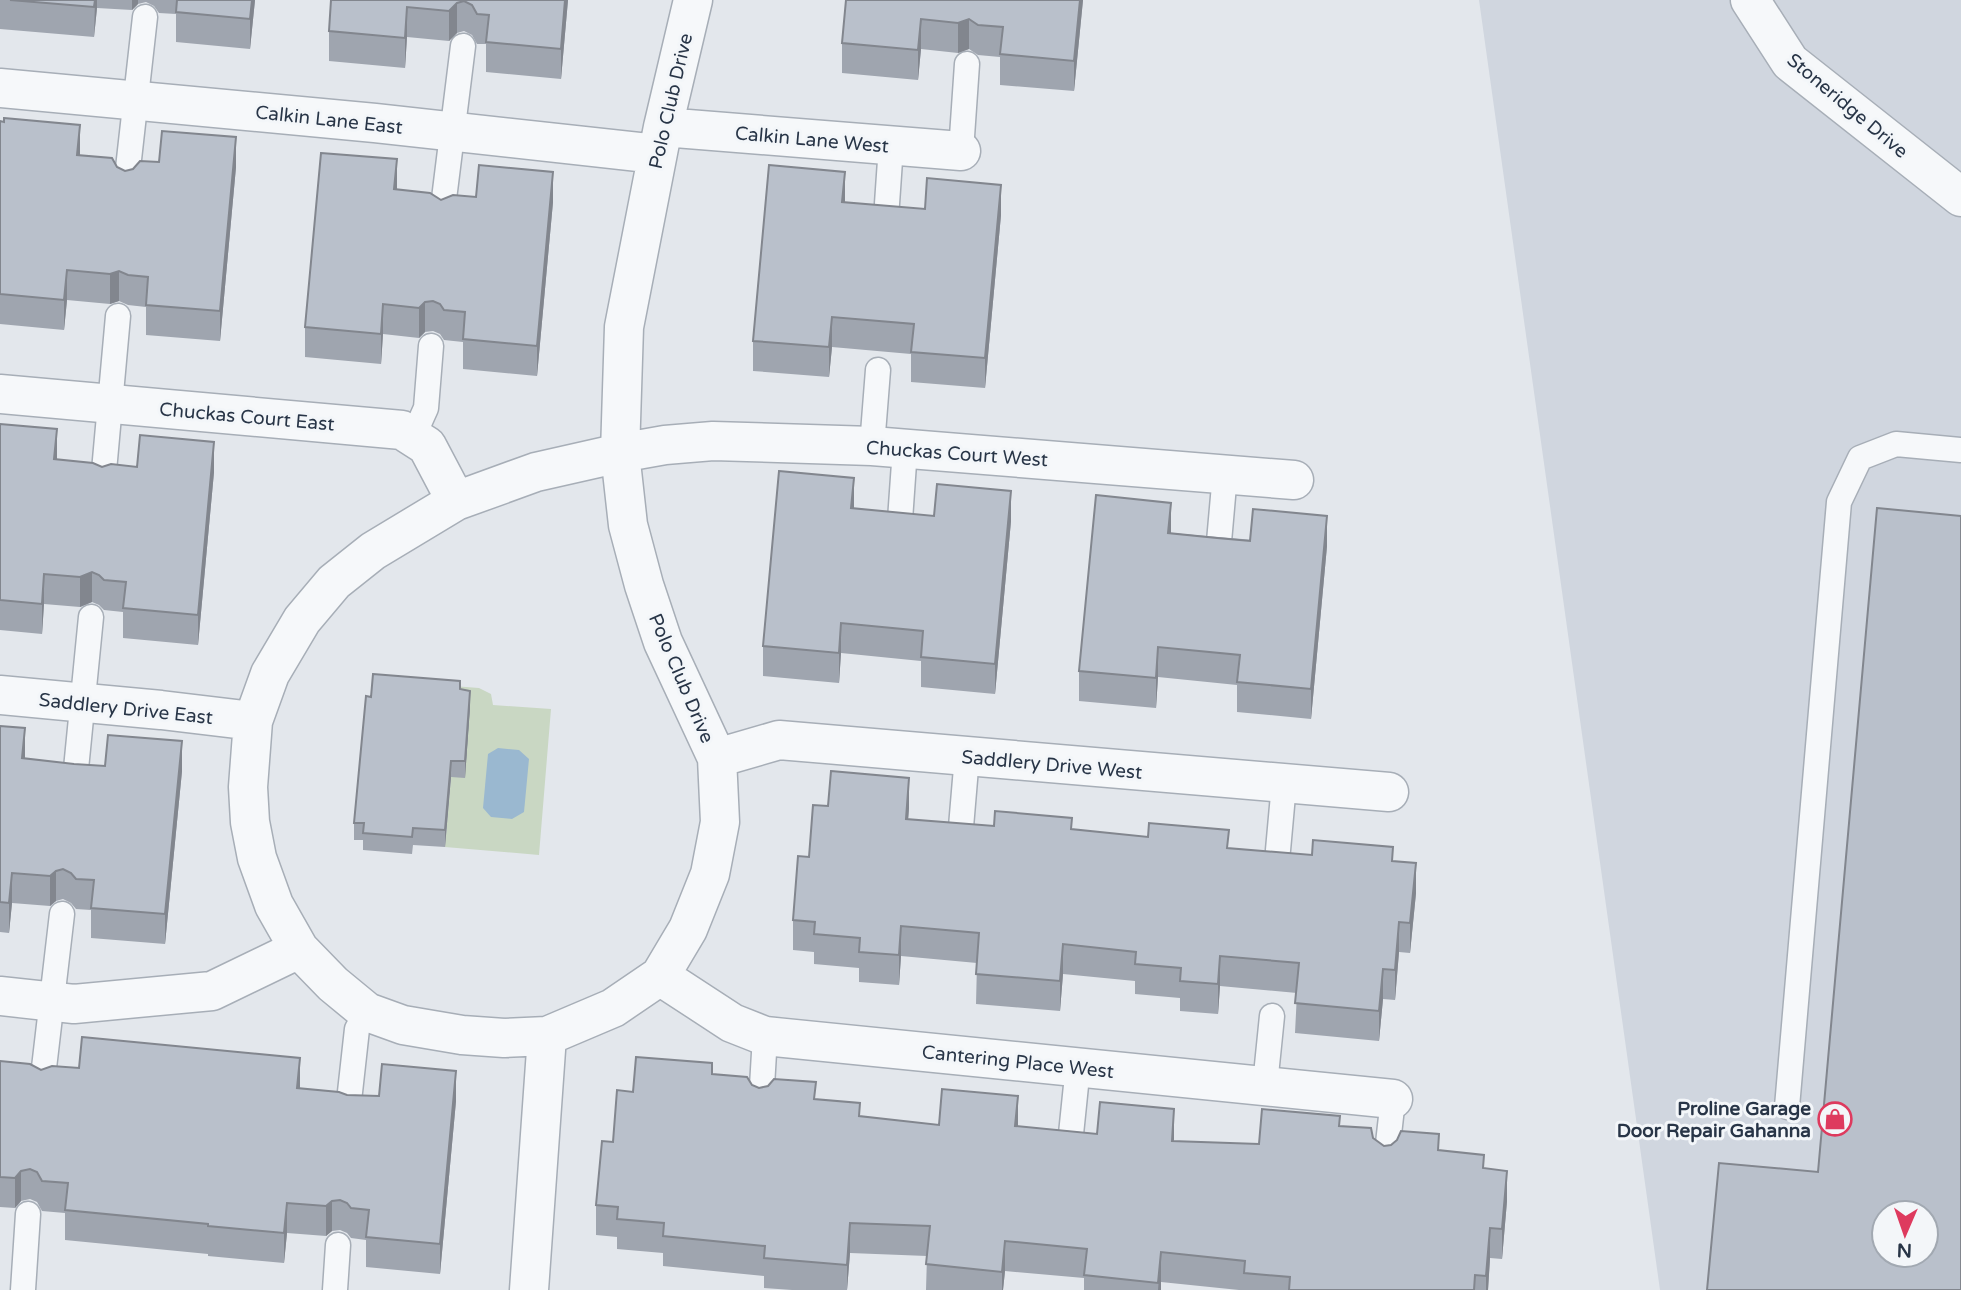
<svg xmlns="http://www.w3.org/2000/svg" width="1961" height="1290" viewBox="0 0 1961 1290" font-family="'Varela Round',sans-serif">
<rect width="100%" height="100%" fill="#e3e7ec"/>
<!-- built -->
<path fill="#d0d6df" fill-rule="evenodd" d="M1479 0H1961V1290H1660ZM1884 1213H1926V1255H1884Z"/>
<!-- green -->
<path fill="#c9d7c3" d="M387 681 479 688 491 694 493 705 551 709 539 855 445 847 451 777H465Z"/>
<!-- water -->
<path fill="#9ab8d0" d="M498 748 519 750 529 759 524 812 512 819 491 817 483 808 488 754Z"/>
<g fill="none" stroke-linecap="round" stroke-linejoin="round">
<defs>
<path id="lane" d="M961 151 967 64
M126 186 145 17
M442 215 463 46
M886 218 891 146
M413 437 426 408 431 346
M872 446 878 370
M103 482 118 316
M900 520 905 449
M1218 553 1225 474
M75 779 91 617
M961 827 967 756
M1278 850 1284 784
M42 1085 62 914
M1265 1085 1272 1016
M761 1103 765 1036
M1787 1107 1839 502 1860 458 1896 444 1961 450
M348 1110 357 1029 367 1012
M1071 1134 1078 1066
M1386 1161 1393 1099
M23 1290 28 1214
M335 1290 338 1245"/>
<path id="street" d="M693 0 663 127 624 327 620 453 628 525 644 585 663 642 717 758 720 822 710 874 688 929 660 976 613 1008 547 1036 504 1038 462 1035 403 1025 367 1012 333 984 299 949 274 905 257 858 250 822 248 787 253 721 270 674 302 620 334 582 373 551 456 501 536 472 620 453 665 445 713 441 872 446 1294 480
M1750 0 1790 62 1961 197
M0 88 375 123 657 154
M663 127 961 151
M0 394 402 430 427 446 456 501
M0 695 161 710 253 721
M717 758 779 740 1389 792
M660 976 732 1023 765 1036 1393 1099
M0 996 74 1004 212 991 299 949
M529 1290 547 1036"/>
</defs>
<!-- lane casing -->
<use href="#lane" stroke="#a7aeb7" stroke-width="27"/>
<!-- street casing -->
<use href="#street" stroke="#a7aeb7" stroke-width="41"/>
<!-- lane -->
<use href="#lane" stroke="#f6f8fa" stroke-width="24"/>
<!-- street -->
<use href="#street" stroke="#f6f8fa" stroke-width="38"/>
</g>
<!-- wall -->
<path fill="#9fa5af" d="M0 0H255L250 49 176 42V14L159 13 154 6 146 2 138 4 132 10 97 8 94 37 0 29Z
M331 0H568L561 79 486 72V44H477L472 35 464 31 457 33 449 41 407 37 405 68 329 61V31Z
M846 0H1083L1074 91 1000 85V57L978 55 969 49 958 53 921 49 918 80 842 73V43Z
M0 121 80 155 125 171 236 167 220 341 146 335V307L128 305 119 301 110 304 67 300 64 330 0 324Z
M397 190 441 200 553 202 537 376 463 369V342L444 340 440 334 433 331 425 332 419 338 383 334 381 364 305 357V327Z
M845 203 1001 215 985 388 911 382V354L832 347 829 377 753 371V341Z
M0 424 57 459 102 467H137L214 472 198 645 123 638V612L104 610 99 605 92 602 80 607 44 604 42 634 0 630Z
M854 508 934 516 1011 521 995 694 921 687V661L841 653 839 683 763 676V646Z
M1171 533 1327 546 1311 719 1237 712V685L1158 677 1156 708 1079 701V671Z
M460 689 470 707 465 778 451 777 445 847 413 845 412 854 363 850V840H354V823L371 697Z
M0 726 25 759 74 764 182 771 165 944 91 938V910L76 909 71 903 63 899 56 901 50 906 12 903 9 933 0 932Z
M828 806 909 808 908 819 994 826 1072 829 1229 849 1393 862 1416 893 1410 953 1399 952 1395 1000 1383 999 1379 1041 1295 1033 1297 993 1220 986 1218 1014 1180 1011V998L1135 994V981L1063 974 1060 1011 976 1004 977 963 901 956 899 985 859 982V968L814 964V952L793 950V920L809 857Z
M0 1061 41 1070 300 1088 347 1095 456 1101 440 1274 366 1267V1240L351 1238 347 1233 340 1230 332 1231 326 1236 287 1233 284 1263 208 1256V1254L65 1240V1213L42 1211 37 1202 30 1199 21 1201 15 1208 0 1207Z
M712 1074 759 1088 816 1099 860 1117 939 1125 1018 1126 1174 1141 1259 1144 1340 1126 1373 1138 1384 1146 1439 1151 1484 1168 1507 1201 1502 1259 1490 1258 1488 1290H1239L1161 1282V1290H1084V1278L1005 1271 1003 1290H926L927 1256 850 1253 847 1290H792L764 1288V1276L663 1266V1253L617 1249V1237L596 1235V1205L613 1142Z"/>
<!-- shaded-wall -->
<path fill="#82868e" d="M95 0H97V8L94 37Z
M132 0H138V4L132 10Z
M252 0H255L250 49V19Z
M565 0H568L561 79V49Z
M1080 0H1083L1074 91V61Z
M457 3V33L449 41V11Z
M407 7V37L405 68V38Z
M921 19V49L918 80V50Z
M969 19V49L958 53V23Z
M80 125V155H77Z
M236 137V167L220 341V311Z
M397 159V189H394Z
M553 172V202L537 376V346Z
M845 172V202L842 232V202Z
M1001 185V215L985 388V358Z
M67 270V300L64 330V300Z
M119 271V301L110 304V274Z
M425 302V332L419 338V308Z
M383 304V334L381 364V334Z
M832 317V347L829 377V347Z
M57 429V459H54Z
M214 442V472L198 645V615Z
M854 478V508H851Z
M1011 491V521L995 694V664Z
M1171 503V533H1168Z
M1327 516V546L1311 719V689Z
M92 572V602L80 607V577Z
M44 574V604L42 634V604Z
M841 623V653L839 683V653Z
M1158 647V677L1156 708V678Z
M470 691V707L465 778V761Z
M25 728V758H22Z
M182 741V771L165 944V914Z
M451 761V777L445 847V830Z
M909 778V808L906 849V819Z
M1416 863V893L1410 953V923Z
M56 871V901L50 906V876Z
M12 873V903L9 933V903Z
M1399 922V952L1395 1000V970Z
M901 926V956L899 985V955Z
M1063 944V974L1060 1011V981Z
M1220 956V986L1218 1014V984Z
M1383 969V999L1379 1041V1011Z
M300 1058V1088H297Z
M456 1071V1101L440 1274V1244Z
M1018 1096V1126H1015Z
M1174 1109V1139L1172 1171V1141Z
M21 1171V1201L15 1208V1178Z
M1507 1171V1201L1502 1259V1229Z
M332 1201V1231L326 1236V1206Z
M287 1203V1233L284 1263V1233Z
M850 1223V1253L847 1290V1265Z
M1490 1228V1258L1488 1290H1486V1276Z
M1005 1241V1271L1003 1290H1002V1272Z
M1161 1252V1290H1158Z"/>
<!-- building -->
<path fill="#b9c0cb" stroke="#82868e" stroke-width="2" fill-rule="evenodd" d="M10 0H95L94 7Z
M177 0H252L250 19 176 12Z
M331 0H565L561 49 486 42 489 15 477 14 472 5 464 1 457 3 449 11 407 7 405 38 329 31Z
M846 0H1080L1074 61 1000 54 1003 27 978 25 969 19 958 23 921 19 918 50 842 43Z
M4 118 80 125 77 155 112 158 117 167 125 171 133 169 140 161 159 162 162 131 236 137 220 311 146 305 148 277 128 275 119 271 110 274 67 270 64 300 0 294V121L4 122Z
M321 153 397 159 394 189 430 193 441 200 453 195 476 197 479 165 553 172 537 346 463 339 465 312 444 310 440 304 433 301 425 302 419 308 383 304 381 334 305 327Z
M769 165 845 172 842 202 925 209 927 178 1001 185 985 358 911 352 914 324 832 317 829 347 753 341Z
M0 424 57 429 54 459 93 463 102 467 111 464 137 467 140 435 214 442 198 615 123 608 126 582 104 580 99 575 92 572 80 577 44 574 42 604 0 600Z
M779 471 854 478 851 508 934 516 937 484 1011 491 995 664 921 657 923 631 841 623 839 653 763 646Z
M1096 495 1171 503 1168 533 1217 538 1250 541 1253 509 1327 516 1311 689 1237 682 1240 655 1158 647 1156 678 1079 671Z
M1877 508 1961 516V1290H1707L1719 1163 1818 1172ZM1884 1213H1926V1255H1884Z
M373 674 460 681V689L470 691 465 761H451L445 830 413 828 412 837 363 833 364 823H354L366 696 371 697Z
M0 726 25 728 22 758 74 764 105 766 108 735 182 741 165 914 91 908 94 880 76 879 71 873 63 869 56 871 50 876 12 873 9 903 0 902Z
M831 771 909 778 906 819 994 826 995 811 1072 818 1071 829 1148 837 1149 823 1229 830 1227 848 1312 855 1313 840 1393 847 1392 861 1416 863 1410 923 1399 922 1395 970 1383 969 1379 1011 1295 1003 1299 963 1220 956 1218 984 1180 981 1181 968 1135 964 1136 952 1063 944 1060 981 976 974 979 933 901 926 899 955 859 952 860 938 814 934 815 922 793 920 798 856 809 857 813 805 828 806Z
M82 1037 300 1058 297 1088 339 1092 347 1095 379 1096 382 1064 456 1071 440 1244 366 1237 369 1210 351 1208 347 1203 340 1200 332 1201 326 1206 287 1203 284 1233 208 1226V1224L65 1210 68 1183 42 1181 37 1172 30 1169 21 1171 15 1178 0 1177V1061L30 1064 41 1070 52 1066 79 1068Z
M636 1057 712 1063V1074L747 1077 752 1085 759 1088 768 1086 774 1079 816 1082 814 1099 860 1103 859 1116 939 1125 942 1089 1018 1096 1015 1126 1097 1134 1100 1102 1174 1109 1172 1141 1259 1144 1262 1109 1340 1116 1339 1126 1371 1128 1373 1138 1384 1146 1391 1145 1397 1140 1401 1131 1439 1134 1438 1150 1484 1155 1483 1168 1507 1171 1502 1229 1490 1228 1486 1276 1475 1275 1474 1290H1289L1290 1277 1244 1273 1245 1261 1161 1252 1158 1283 1084 1275 1087 1249 1005 1241 1002 1272 926 1264 930 1226 850 1223 847 1265 764 1258 765 1246 663 1236 664 1223 617 1219 618 1207 596 1205 602 1141 613 1142 617 1090 633 1092Z"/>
<!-- icons -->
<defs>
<symbol id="shop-ring" viewBox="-11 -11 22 22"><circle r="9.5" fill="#f3f6f9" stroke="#de3a5e" stroke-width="1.5"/><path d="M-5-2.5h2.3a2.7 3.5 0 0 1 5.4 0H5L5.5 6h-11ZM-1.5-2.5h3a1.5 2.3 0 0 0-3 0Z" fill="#de3a5e"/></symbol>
</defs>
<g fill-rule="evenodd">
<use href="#shop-ring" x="1816" y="1100" width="38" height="38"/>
</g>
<g text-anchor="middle" stroke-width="6" stroke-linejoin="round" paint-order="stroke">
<!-- street labels -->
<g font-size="19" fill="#283547" stroke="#f3f6f9">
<text transform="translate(670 101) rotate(-77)" y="7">Polo Club Drive</text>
<text transform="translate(1848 105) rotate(40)" y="7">Stoneridge Drive</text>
<text transform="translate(329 119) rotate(6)" y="7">Calkin Lane East</text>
<text transform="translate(812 139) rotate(5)" y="7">Calkin Lane West</text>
<text transform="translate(247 416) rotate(5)" y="7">Chuckas Court East</text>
<text transform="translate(957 453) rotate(4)" y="7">Chuckas Court West</text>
<text transform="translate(682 678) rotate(67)" y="7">Polo Club Drive</text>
<text transform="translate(126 708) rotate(6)" y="7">Saddlery Drive East</text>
<text transform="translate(1052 764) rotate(5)" y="7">Saddlery Drive West</text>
<text transform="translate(1018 1061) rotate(6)" y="7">Cantering Place West</text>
</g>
<!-- poi labels -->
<g font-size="19" font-weight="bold" fill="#283547" stroke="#f3f6f9" text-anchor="end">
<text x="1811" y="1115">Proline Garage<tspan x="1811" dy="22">Door Repair Gahanna</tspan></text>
</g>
</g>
<!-- north arrow -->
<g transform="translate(1905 1234) rotate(182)"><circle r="33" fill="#f3f6f9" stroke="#a2a9b2" stroke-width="2"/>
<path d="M0-5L12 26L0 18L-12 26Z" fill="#de3a5e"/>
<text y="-10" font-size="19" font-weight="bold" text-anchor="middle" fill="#283547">N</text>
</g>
</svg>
